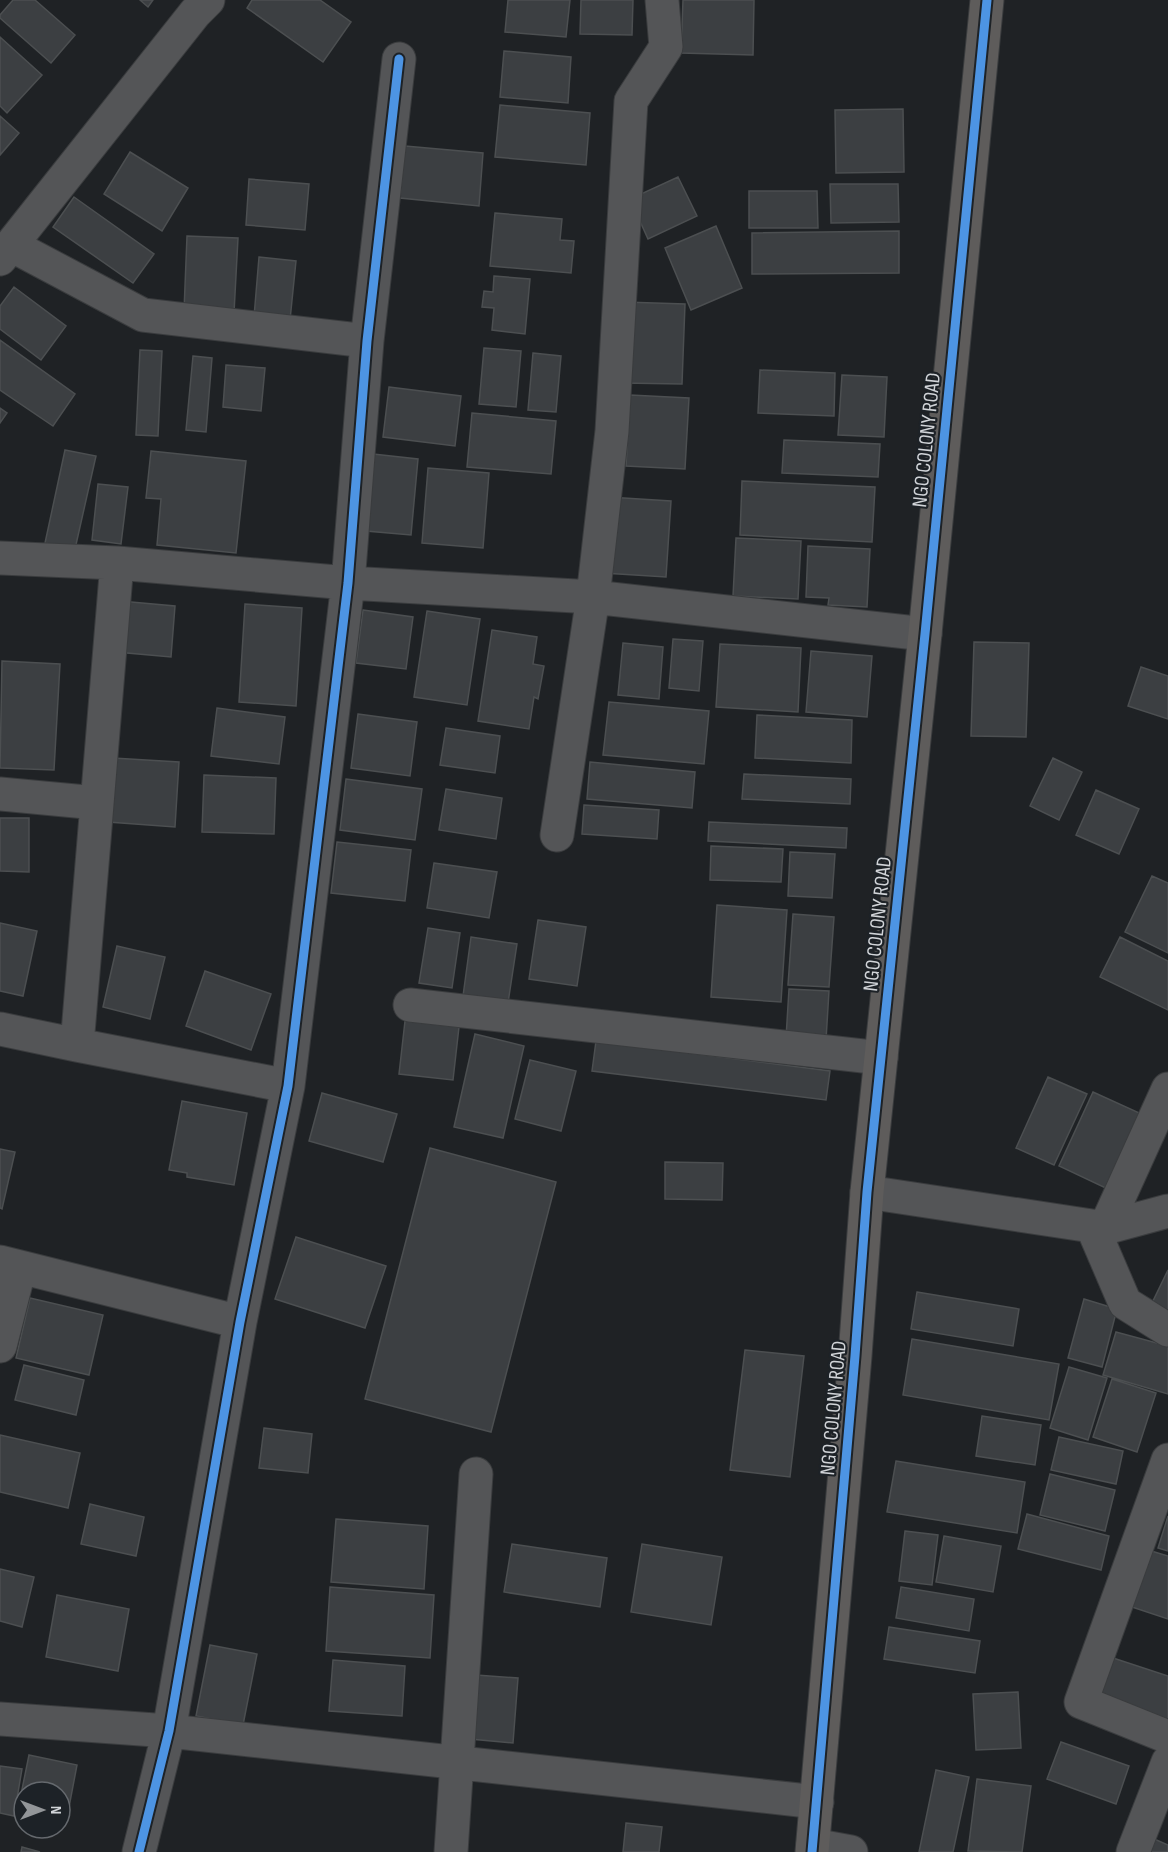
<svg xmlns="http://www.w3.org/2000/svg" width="1168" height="1852" viewBox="0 0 1168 1852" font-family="'Sofia Sans Condensed',sans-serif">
<rect width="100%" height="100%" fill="#1f2225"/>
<!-- building -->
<path fill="#3c3f42" stroke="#4c4f51" stroke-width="1.5" d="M13 0H35L75 35 51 63 0 18V15Z
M140 0H153L148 7Z
M252 0H320L351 22 323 62 247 8Z
M508 0H570L566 37 505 32Z
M581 0H633L632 35 580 34Z
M683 0H754L753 55 681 53Z
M0 37 42 75 7 113 0 106Z
M504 51 571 57 568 103 500 97Z
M500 105 590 113 586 165 495 157Z
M903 109 904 172 836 173 835 110Z
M0 116 19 133 0 155Z
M405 146 483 153 479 206 400 198Z
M130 152 188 188 162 231 104 194Z
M678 177 697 216 648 239 630 199Z
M249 179 309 184 305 230 246 225Z
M830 184H898L899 222 831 223Z
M749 191H817L818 228H749Z
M74 197 154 254 133 283 53 227Z
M495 213 562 219 560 240 574 241 571 273 490 266Z
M716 226 742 288 691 310 665 248Z
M899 231V273L752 274V233Z
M187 236 238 238 234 313 184 311Z
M259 257 296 261 290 320 254 317Z
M494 276 530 279 525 334 492 330 494 308 482 307 484 291 493 292Z
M14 287 66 326 41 360 0 329V306Z
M624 302 685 304 682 384 622 383Z
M0 340 75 394 53 426 0 390Z
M484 348 521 351 516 407 479 404Z
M140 350 162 351 158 436 136 435Z
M533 353 561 356 556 412 528 410Z
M193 356 212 358 206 432 186 430Z
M226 365 265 368 261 411 223 407Z
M760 370 835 373 834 416 758 413Z
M842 375 887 377 884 437 838 435Z
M389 387 461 396 455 446 383 437Z
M630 395 689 398 685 469 626 466Z
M0 408 7 413 0 423Z
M472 413 556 421 551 474 467 467Z
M784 440 880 444 878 477 782 473Z
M65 450 96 456 75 549 45 543Z
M151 451 246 461 236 553 157 545 161 499 146 498Z
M373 454 418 459 411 535 366 531Z
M428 468 489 473 483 548 422 543Z
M742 481 875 487 872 542 740 535Z
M98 484 128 487 121 544 92 540Z
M608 497 671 501 666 577 603 573Z
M736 538 801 541 798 599 733 596Z
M808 546 870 549 867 607 828 605 829 598 806 597Z
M120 601 175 606 171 657 116 652Z
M245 604 302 608 296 706 239 702Z
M363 610 413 617 406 669 356 663Z
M427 611 480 619 467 705 414 697Z
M492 630 537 637 533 664 544 666 538 699 534 697 529 729 478 721Z
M673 639 703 641 699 691 669 688Z
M974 642 1029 643 1026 737 971 736Z
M623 643 663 647 659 699 618 695Z
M720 644 801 648 798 712 716 707Z
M811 651 872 656 867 717 806 712Z
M2 661 60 664 54 770 0 768Z
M1141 667 1168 676V719L1128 706Z
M609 702 709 711 704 764 603 755Z
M217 708 285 717 279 764 211 756Z
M358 714 417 722 410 776 351 768Z
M757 715 852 720 851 763 755 758Z
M446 728 500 736 495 773 440 765Z
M113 758 179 762 175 827 108 822Z
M1053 758 1082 772 1059 820 1030 806Z
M590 762 695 772 692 808 587 799Z
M744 774 851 779 850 804 742 799Z
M204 775 276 778 274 834 202 832Z
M346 779 422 789 415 840 340 830Z
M446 789 502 798 496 839 439 830Z
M1096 790 1139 809 1119 854 1076 835Z
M584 805 659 810 657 839 582 834Z
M0 818H29V872L0 871Z
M709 822 847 828 846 848 708 841Z
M337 842 411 850 405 901 331 893Z
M711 846 783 849 781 882 710 880Z
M790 852 835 854 832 898 788 896Z
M434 863 497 872 489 918 427 908Z
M1152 876 1168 883V953L1125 932Z
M717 905 787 910 781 1002 711 997Z
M793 914 834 917 829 987 788 985Z
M538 920 586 927 577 986 529 979Z
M0 923 37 931 23 996 0 991Z
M428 928 460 933 452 988 419 983Z
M471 937 517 944 508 1003 463 996Z
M1120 937 1168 961V1010L1100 977Z
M117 946 165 957 150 1019 103 1007Z
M205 971 271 994 251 1050 186 1026Z
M789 989 829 991 826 1040 786 1038Z
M405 1021 459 1027 453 1080 399 1074Z
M475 1034 524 1046 503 1138 454 1127Z
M596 1041 830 1071 826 1100 592 1071Z
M530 1060 576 1071 561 1131 515 1119Z
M1048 1077 1087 1094 1054 1165 1016 1148Z
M1093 1092 1146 1116 1112 1191 1059 1166Z
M322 1093 397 1114 383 1162 309 1141Z
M182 1101 247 1113 234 1185 187 1177V1173L169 1170Z
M430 1148 556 1182 491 1432 365 1399Z
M0 1149 15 1152 2 1209 0 1208Z
M665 1162 723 1163 722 1200 665 1199Z
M296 1237 386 1266 365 1328 275 1299Z
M1168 1270V1311L1152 1303Z
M917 1292 1019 1309 1013 1346 911 1329Z
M30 1298 103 1315 89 1375 16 1358Z
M1084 1299 1117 1309 1102 1367 1068 1358Z
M1116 1332 1168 1346V1394L1103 1375Z
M912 1339 1059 1364 1049 1420 903 1395Z
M745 1350 804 1356 790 1477 730 1470Z
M24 1365 84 1380 76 1415 15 1400Z
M1069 1367 1107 1378 1088 1440 1050 1428Z
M1112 1379 1156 1393 1137 1452 1093 1437Z
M982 1416 1041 1425 1035 1465 976 1456Z
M264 1428 312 1434 308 1473 259 1468Z
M0 1435 80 1453 68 1508 0 1492Z
M1059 1437 1123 1451 1116 1484 1051 1470Z
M896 1461 1025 1482 1017 1533 887 1512Z
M1050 1474 1115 1490 1105 1531 1040 1515Z
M90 1504 144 1517 136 1556 81 1544Z
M1027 1514 1109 1536 1101 1570 1018 1549Z
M1168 1516V1551L1158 1548Z
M336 1519 428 1526 424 1589 331 1582Z
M905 1531 938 1535 932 1585 899 1581Z
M944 1536 1001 1546 993 1592 936 1582Z
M512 1544 607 1558 600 1607 504 1592Z
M642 1544 722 1557 711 1625 631 1612Z
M1148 1550 1168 1556V1619L1129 1606Z
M0 1569 34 1577 22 1627 0 1621Z
M330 1587 434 1595 430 1658 326 1651Z
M901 1587 974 1599 969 1631 896 1618Z
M57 1595 129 1609 118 1671 46 1657Z
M889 1627 980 1641 975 1673 884 1659Z
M210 1645 257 1654 243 1725 196 1716Z
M1101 1654 1168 1676V1725L1087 1700Z
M333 1660 405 1666 402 1716 329 1711Z
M476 1675 518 1678 513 1743 470 1739Z
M1018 1692 1021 1748 976 1750 973 1694Z
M1061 1742 1129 1766 1116 1804 1047 1779Z
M29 1755 77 1765 66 1823 60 1822V1792H24V1815L17 1814Z
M0 1766 22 1769 14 1816 0 1813Z
M936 1770 969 1777 953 1852H919Z
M977 1779 1031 1786 1022 1852 968 1851Z
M626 1823 662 1827 659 1852H623Z
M1152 1838 1168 1845V1852H1145Z
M22 1847 40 1852H21Z"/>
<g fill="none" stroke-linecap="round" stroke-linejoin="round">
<defs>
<path id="street" d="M11 245 143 315 367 341
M0 259 195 13 208 0
M0 558 117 563 348 583 593 597 925 634
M0 794 97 803
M557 835 593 597 612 431 631 101 666 47 662 0
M410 1005 881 1058
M0 1029 77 1045 288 1086
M77 1045 117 563
M867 1192 1105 1228 1168 1211
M1092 1226 1125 1303 1168 1330
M1105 1228 1168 1089
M0 1262 240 1322
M0 1346 20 1267
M1168 1460 1081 1702 1168 1737
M0 1719 169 1731 817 1802
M813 1845 851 1852
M139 1852 169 1731 240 1322 288 1086 348 583 367 341 399 59
M451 1852 476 1474
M1133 1852 1168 1762"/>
<path id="secondary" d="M812 1852 855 1356 867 1192 925 634 987 0"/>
</defs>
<!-- street casing -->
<use href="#street" stroke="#3a3c3e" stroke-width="35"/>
<!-- secondary casing -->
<use href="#secondary" stroke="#3a3c3e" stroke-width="35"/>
<!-- street -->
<use href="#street" stroke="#545557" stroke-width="33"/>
<!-- secondary -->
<use href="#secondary" stroke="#5e5c5b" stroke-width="33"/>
<defs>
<path id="cycleway" d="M139 1852 169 1731 240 1322 288 1086 348 583 367 341 399 59
M812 1852 855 1356 867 1192 925 634 987 0"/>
</defs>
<!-- cycleway casing -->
<use href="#cycleway" stroke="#1d2227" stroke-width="13"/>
<!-- cycleway -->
<use href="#cycleway" stroke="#4d94e3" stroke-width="9"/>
</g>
<g text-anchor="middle" stroke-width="4.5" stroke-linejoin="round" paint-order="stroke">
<!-- street labels -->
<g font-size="21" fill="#d1d4d8" stroke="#1d2227">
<text transform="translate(926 440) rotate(-84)" y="7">NGO COLONY ROAD</text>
<text transform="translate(877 924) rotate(-84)" y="7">NGO COLONY ROAD</text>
<text transform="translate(833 1408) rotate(-85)" y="7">NGO COLONY ROAD</text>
</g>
</g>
<!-- north arrow -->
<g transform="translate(42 1810) rotate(90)"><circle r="28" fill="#1d2227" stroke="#65696e" stroke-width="1.5"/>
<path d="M0-4.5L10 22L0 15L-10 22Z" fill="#939699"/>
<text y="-9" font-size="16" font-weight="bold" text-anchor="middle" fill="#d1d4d8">N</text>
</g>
</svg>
